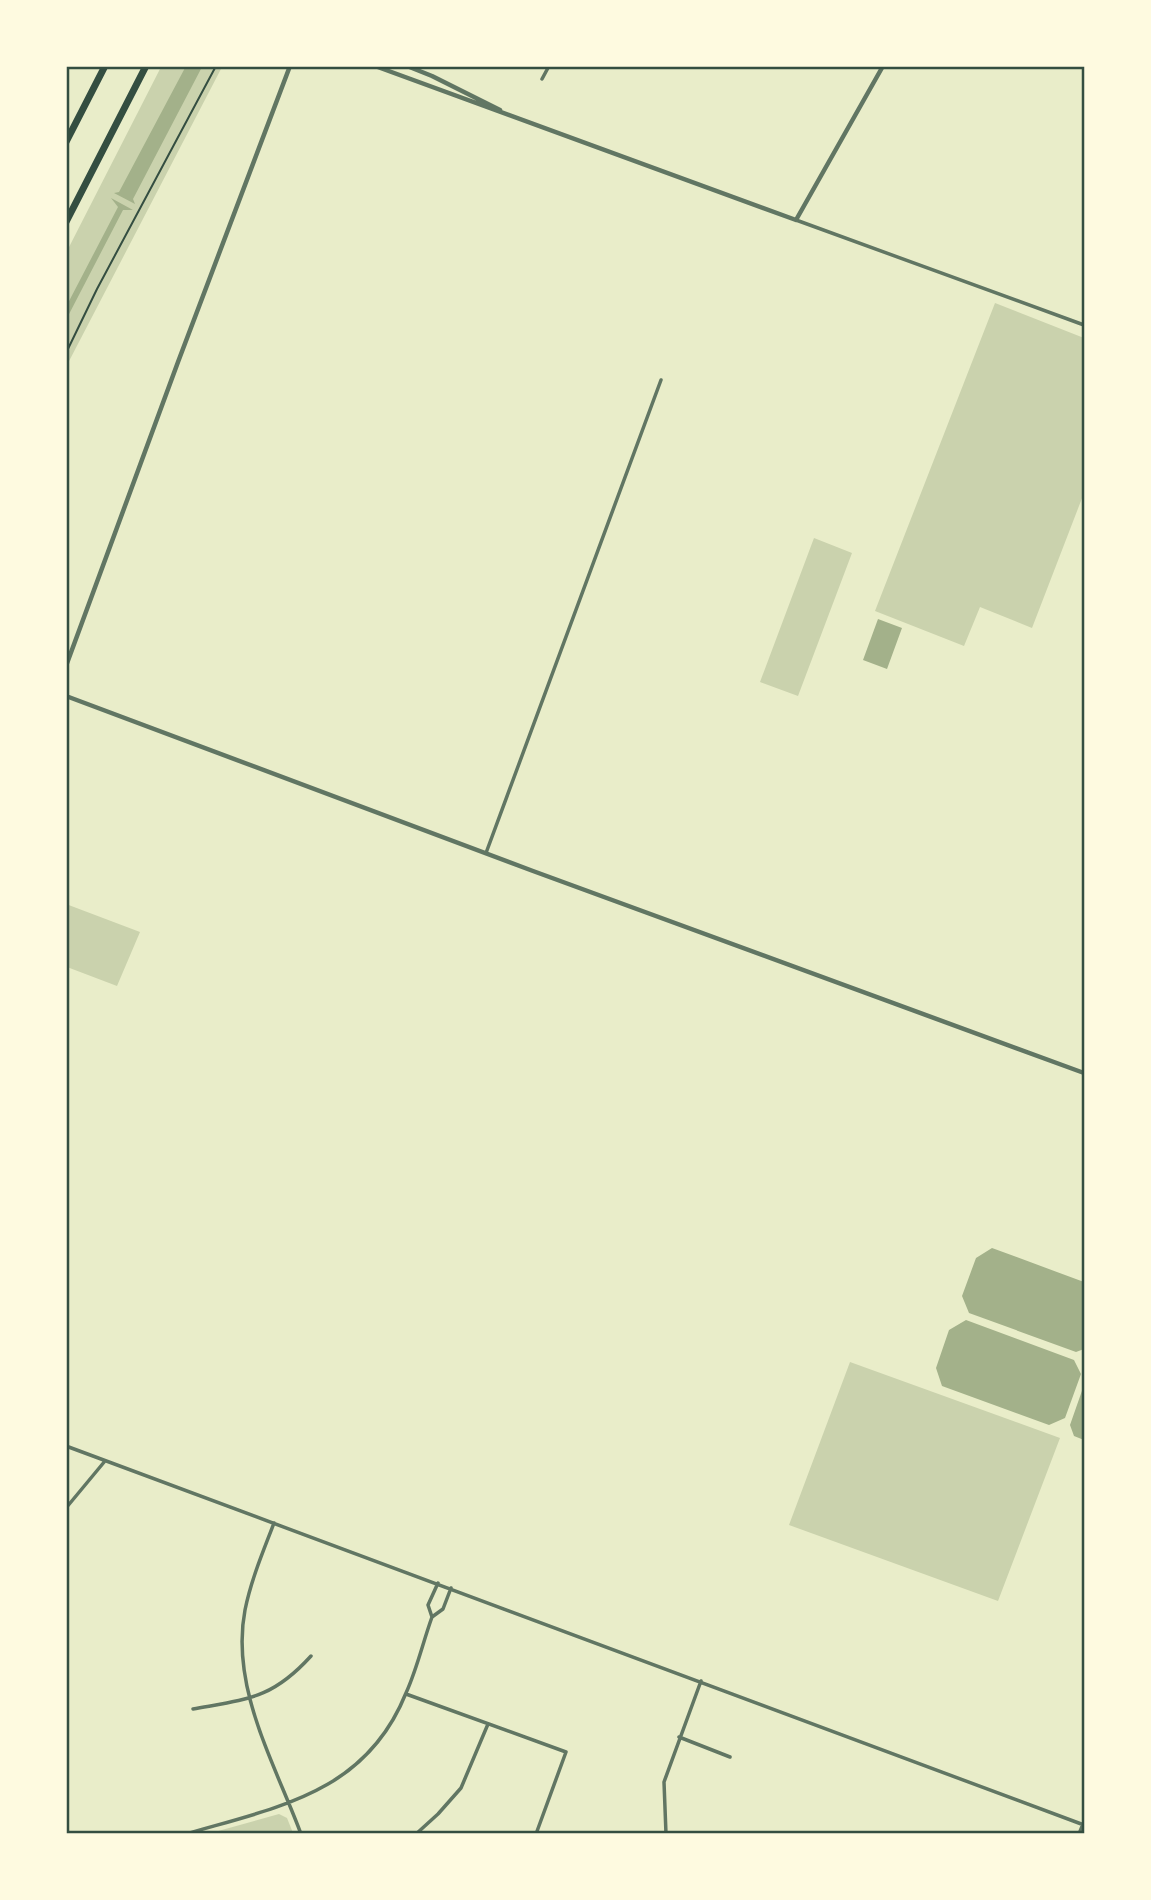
<svg xmlns="http://www.w3.org/2000/svg" width="1151" height="1900" viewBox="0 0 1151 1900" font-family="Ubuntu,sans-serif">
<rect width="100%" height="100%" fill="#e9edc9"/>
<!-- green -->
<path fill="#cad2ad" d="M161 67H222L67 365V251Z
M995 303 1084 338V493L1032 628 980 607 964 646 875 611Z
M814 538 852 553 798 696 760 682Z
M66 904 140 932 117 986 67 967Z
M850 1362 1060 1438 998 1601 789 1525Z
M279 1814 287 1818 293 1833H211Z"/>
<!-- water -->
<path fill="#a3b18a" d="M186 66 202 67 133 199 135 204 114 193 119 192Z
M111 198 133 210H123L67 318V305L118 207Z
M878 619 902 628 887 669 863 660Z
M992 1248 1084 1282V1349L1076 1352 969 1313 962 1296 976 1258Z
M966 1320 1074 1360 1081 1374 1065 1418 1049 1425 942 1386 936 1368 949 1330Z
M1084 1385V1440L1074 1436 1070 1425Z"/>
<g fill="none" stroke-linecap="round" stroke-linejoin="round">
<!-- path -->
<path stroke="#344e41" stroke-width="2" d="M66 353 97 289 216 66"/>
<!-- minor -->
<path stroke="#617663" stroke-width="3.5" d="M542 79 549 66
M796 220 1084 325
M486 853 661 380
M66 1446 1084 1825
M66 1508 105 1461
M274 1523C263 1552 251 1580 245 1610 230 1687 275 1764 301 1834
M432 1617 443 1609 451 1588
M406 1694 566 1752 536 1834
M193 1709C248 1699 272 1699 311 1656
M679 1737 730 1757
M186 1834C278 1807 366 1793 406 1693 417 1669 423 1642 432 1617L428 1605 438 1583
M416 1834 438 1814 461 1788 488 1724
M666 1834 664 1782 701 1681
M1079 1834 1083 1824"/>
<!-- tertiary -->
<path stroke="#617663" stroke-width="4.5" d="M375 66 796 220 883 66
M407 66 432 76 500 110
M66 666 178 362 290 66
M66 696 533 871 1084 1073"/>
<!-- motorway -->
<path stroke="#344e41" stroke-width="7" d="M66 142 105 66
M66 222 146 66"/>
</g>
<!-- border -->
<rect width="1151" height="1900" fill="none" stroke="#fefae0" stroke-width="136"/>
<rect x="68" y="68" width="1015" height="1764" fill="none" stroke="#344e41" stroke-width="2.5"/>
</svg>
